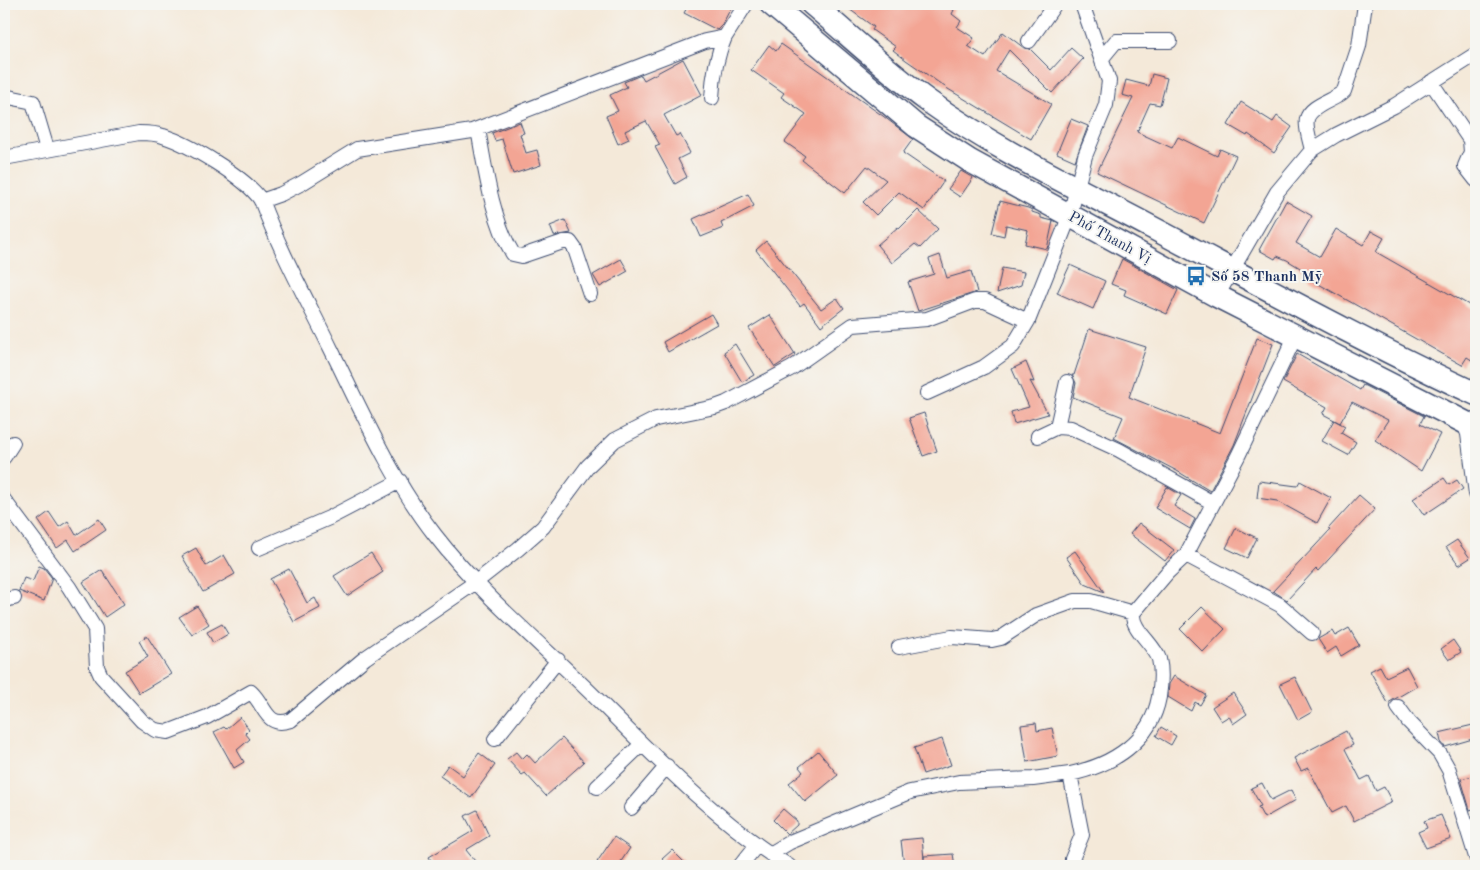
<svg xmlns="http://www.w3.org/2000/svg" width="1480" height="870" viewBox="0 0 1480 870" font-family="'Old Standard TT',serif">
<rect width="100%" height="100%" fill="#f6f6f2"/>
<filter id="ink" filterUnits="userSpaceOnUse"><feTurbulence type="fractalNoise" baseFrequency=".02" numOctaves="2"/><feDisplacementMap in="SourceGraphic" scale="10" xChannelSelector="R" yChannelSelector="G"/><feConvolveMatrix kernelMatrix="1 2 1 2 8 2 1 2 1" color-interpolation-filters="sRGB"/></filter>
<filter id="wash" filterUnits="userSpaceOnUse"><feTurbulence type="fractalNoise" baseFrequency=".0096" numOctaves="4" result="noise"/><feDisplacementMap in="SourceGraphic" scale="20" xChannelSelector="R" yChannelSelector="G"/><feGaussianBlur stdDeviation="1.12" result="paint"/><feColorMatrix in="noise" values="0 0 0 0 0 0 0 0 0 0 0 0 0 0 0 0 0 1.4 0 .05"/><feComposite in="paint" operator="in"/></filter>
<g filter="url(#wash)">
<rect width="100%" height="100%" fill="#f4e9d9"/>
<g id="blocks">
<!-- building -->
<path fill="#f3a594" d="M689 4H733L722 25 717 30 684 13Z
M842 4H945L954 10 952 14 961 21 957 27 974 38 968 46 985 57 1003 32 1024 48 1030 49 1051 70 1071 48 1083 59 1052 93 1009 50 996 71 1051 104 1031 139 948 89 906 60 893 50 896 47 872 30 874 27Z
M781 44 883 116 913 139 903 153 944 181 924 210 899 192 876 215 863 202 886 180 867 166 845 193 802 160 805 156 785 142 806 114 781 97 784 93 751 70 769 45 776 51Z
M683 59 702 95 664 115 676 136 680 134 690 153 678 159 687 177 675 184 655 147 660 145 646 121 625 131 629 139 618 144 606 116 618 111 610 95 627 87 624 82 641 75 644 80Z
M1152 74 1167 78 1164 90 1160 105 1150 103 1137 132 1172 148 1178 137 1217 156 1220 149 1236 156 1204 223 1097 172 1133 98 1122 95 1126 80 1149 86Z
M1241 102 1273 122 1277 116 1292 127 1274 153 1248 134 1247 136 1228 125Z
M1071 119 1088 126 1075 161 1057 153Z
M520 122 524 133 520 134 526 153 537 150 541 165 513 174 502 139 495 141 492 133Z
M961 171 973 178 960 197 948 189Z
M748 194 754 206 721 223 723 228 701 237 693 219Z
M1000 201 1028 208 1032 210V212L1041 215V218L1053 221 1047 249 1025 244 1028 230 1006 225 1004 236 992 233Z
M1286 201 1312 216 1296 243 1320 257 1336 229 1363 245 1371 231 1384 238 1376 252 1476 309V363L1467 357 1462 365 1308 278 1310 274 1287 260 1277 256 1275 259 1259 250Z
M918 210 938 229 920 248 915 244 892 263 877 245 898 227 899 229Z
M565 220 571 233 554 236 550 226Z
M766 241 821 309 837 298 844 308 821 326 804 303 800 306 756 250Z
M940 255 947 278 971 271 977 292 918 311 908 282 934 274 929 259Z
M621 259 628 271 600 287 593 275Z
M1122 259 1178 290 1167 314 1124 295 1126 290 1111 284Z
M1070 265 1105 281 1093 309 1057 293Z
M1002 268 1024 272 1021 285 997 293Z
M711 314 717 324 668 352 663 342Z
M770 315 795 354 775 367 749 328Z
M1089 329 1146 347 1129 397 1220 433 1257 338 1273 344 1234 445 1210 491 1177 471 1114 438 1123 417 1073 397 1076 383 1072 375H1074Z
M735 344 754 375 742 382 724 352Z
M1297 354 1360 390 1363 385 1424 416 1420 424 1440 434 1421 471 1375 440 1388 420 1352 402 1340 423 1323 414 1327 407 1283 382Z
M1026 362 1034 382 1030 381 1048 414 1014 424 1011 412 1029 407 1012 369Z
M924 413 937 451 923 456 909 418Z
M1334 420 1345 426 1341 433 1356 442 1348 455 1322 441Z
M1444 478 1449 485 1457 480 1463 489 1424 515 1413 499Z
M1259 481 1297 486 1300 481 1331 498 1317 523 1277 501 1257 498Z
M1167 487 1181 495 1174 506 1195 519 1190 529 1155 508Z
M1359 495 1375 509 1318 571 1316 569 1287 600 1273 591 1330 530 1328 529Z
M49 512 59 527 68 521 76 535 99 519 106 530 75 551 68 540 57 548 38 520Z
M1139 523 1174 550 1165 561 1130 534Z
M1236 528 1257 538 1247 558 1226 548Z
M1457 540 1470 558 1459 565 1446 547Z
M196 548 206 566 224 555 235 574 203 592 182 556Z
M1075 551 1104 592 1085 584 1066 557Z
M371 553 383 572 347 596 334 576Z
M39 566 44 568 52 578 44 601 19 591 24 578 33 581Z
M289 569 307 603 315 598 320 608 294 622 270 579Z
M102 570 124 604 105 617 83 582Z
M197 606 209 624 192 635 179 617Z
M1202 607 1225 629 1203 652 1180 629Z
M222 624 228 634 213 643 207 632Z
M1349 628 1359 645 1341 656 1336 647 1327 653 1318 639 1332 631 1335 636Z
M147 636 171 674 139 693 125 671 148 657 139 641Z
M1453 640 1461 652 1449 660 1441 649Z
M1380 666 1386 677 1407 667 1417 686 1388 703 1370 671Z
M1174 676 1206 695 1200 705 1195 702 1191 711 1168 697 1169 684Z
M1295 677 1312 712 1298 720 1280 684Z
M1233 693 1247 714 1233 724 1229 716 1221 721 1212 707Z
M240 717 249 729 245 733 250 739 237 750 244 762 234 768 214 732 224 727 226 729Z
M1036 723 1037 731 1052 728 1058 756 1027 762 1021 725Z
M1473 725 1476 738 1445 747 1441 742 1439 733Z
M1161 727 1176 736 1171 745 1156 736Z
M1346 731 1353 745 1345 749 1361 780 1369 776 1376 791 1384 787 1392 802 1354 821 1346 806 1332 813 1308 768 1301 771 1294 758Z
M562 738 584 762 546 796 525 773 522 775 507 759 516 752 522 759 527 754 535 763Z
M942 739 951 765 923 774 914 748Z
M818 751 838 775 805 802 789 783 803 772 799 767Z
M479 753 495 765 471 798 440 776 448 765 463 776Z
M1476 775V808L1470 810 1461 779Z
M1262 783 1271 800 1291 790 1296 800 1264 818 1258 807 1261 806 1251 788Z
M783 809 797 821V825L787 834 773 820Z
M477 810 489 836 466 850 479 866H434L429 857 473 831 465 816Z
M1441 815 1451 839 1426 848 1418 832 1427 828 1424 821Z
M614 837 630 848 618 866H603L597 862Z
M922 838 924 859V856L953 854 955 866H904L901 840Z
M672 850 688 866H668L662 859Z"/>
</g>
</g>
<g filter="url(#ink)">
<use href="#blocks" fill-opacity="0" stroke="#3c4b70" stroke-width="1"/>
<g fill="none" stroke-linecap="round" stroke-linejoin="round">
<defs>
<path id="street" d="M1029 41 1055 4
M1102 58 1116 41H1170
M1431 82 1470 140 1471 152 1465 166 1476 180
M4 96 33 102 47 149
M712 98C713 76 716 57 725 37
M478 129C485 168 492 220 513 254L522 256 563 242H570L575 249 590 294
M1312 150C1310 141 1305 127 1307 119 1310 105 1336 100 1344 91L1359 46 1365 4
M4 158 139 133C147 133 155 133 163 136 189 144 245 177 261 200 280 251 307 300 331 349 362 412 392 480 435 535 483 597 544 646 599 701 657 759 720 824 789 866
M261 201 281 194 302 183 357 149 472 131 705 41 725 37 746 4
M1217 296 1277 192 1312 150 1336 135 1394 106 1476 54
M927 393 984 367 1013 346 1028 321 1070 215 1085 156 1106 105 1109 81 1082 4
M1463 421 1468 434 1476 494
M1057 427 1067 382
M1038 436 1057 427 1071 428 1119 450 1213 503
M4 457 13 443
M4 500 69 587 95 629 97 667 101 676 142 721 155 730 168 732 207 717 251 692C266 706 266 729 291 720L365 658 476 582 518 549 543 527 588 466 615 440 656 419 715 407 726 403 792 368 853 325 927 319 975 301H985L1028 321
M259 548 329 518 400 481
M1186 555 1280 605 1312 633
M4 600 14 598
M899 647 952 637 992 640 1001 638 1036 615 1075 601H1091L1133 613
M1398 707 1409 722 1440 754 1449 770 1476 857
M495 739 558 660
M597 787 642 744
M631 808 667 766
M770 854 790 842 910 792 959 782 1033 779 1070 774
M740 866 757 845
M1073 866 1072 859 1082 835 1070 774C1113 765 1151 741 1159 697 1161 684 1162 671 1159 659 1154 644 1131 629 1133 613L1167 573 1186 555 1238 456 1296 335"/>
<path id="primary" d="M771 4 916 126 970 161 1217 296 1476 428
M812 4C851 37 887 71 928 101 998 151 1076 187 1151 227 1259 284 1366 343 1476 394"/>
</defs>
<!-- street casing -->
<use href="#street" stroke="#3c4b70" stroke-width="16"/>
<!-- primary casing -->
<use href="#primary" stroke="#3c4b70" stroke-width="25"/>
<!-- street -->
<use href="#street" stroke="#fff" stroke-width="14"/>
<!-- primary -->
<use href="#primary" stroke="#fff" stroke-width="22"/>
</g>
</g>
<!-- icons -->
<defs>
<symbol id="bus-bare" viewBox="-9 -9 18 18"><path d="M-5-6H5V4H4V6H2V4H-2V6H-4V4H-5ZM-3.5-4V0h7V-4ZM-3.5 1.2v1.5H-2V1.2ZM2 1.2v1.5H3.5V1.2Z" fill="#1f6fb2" stroke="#f6f6f2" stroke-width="2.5" paint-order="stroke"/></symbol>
</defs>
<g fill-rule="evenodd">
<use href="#bus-bare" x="1182" y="262" width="28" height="28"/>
</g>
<g text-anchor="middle" stroke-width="4" stroke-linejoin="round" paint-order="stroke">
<!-- street labels -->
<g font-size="15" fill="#1b2f5e" stroke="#f6f6f2">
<text transform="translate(1110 237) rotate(29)" y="5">Phố Thanh Vị</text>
</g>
<!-- poi labels -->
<g font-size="15" font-weight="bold" fill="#1b2f5e" stroke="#f6f6f2" text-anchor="start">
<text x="1211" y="281">Số 58 Thanh Mỹ</text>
</g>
</g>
<!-- margin -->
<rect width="1480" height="870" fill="none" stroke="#f6f6f2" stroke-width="20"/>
</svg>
